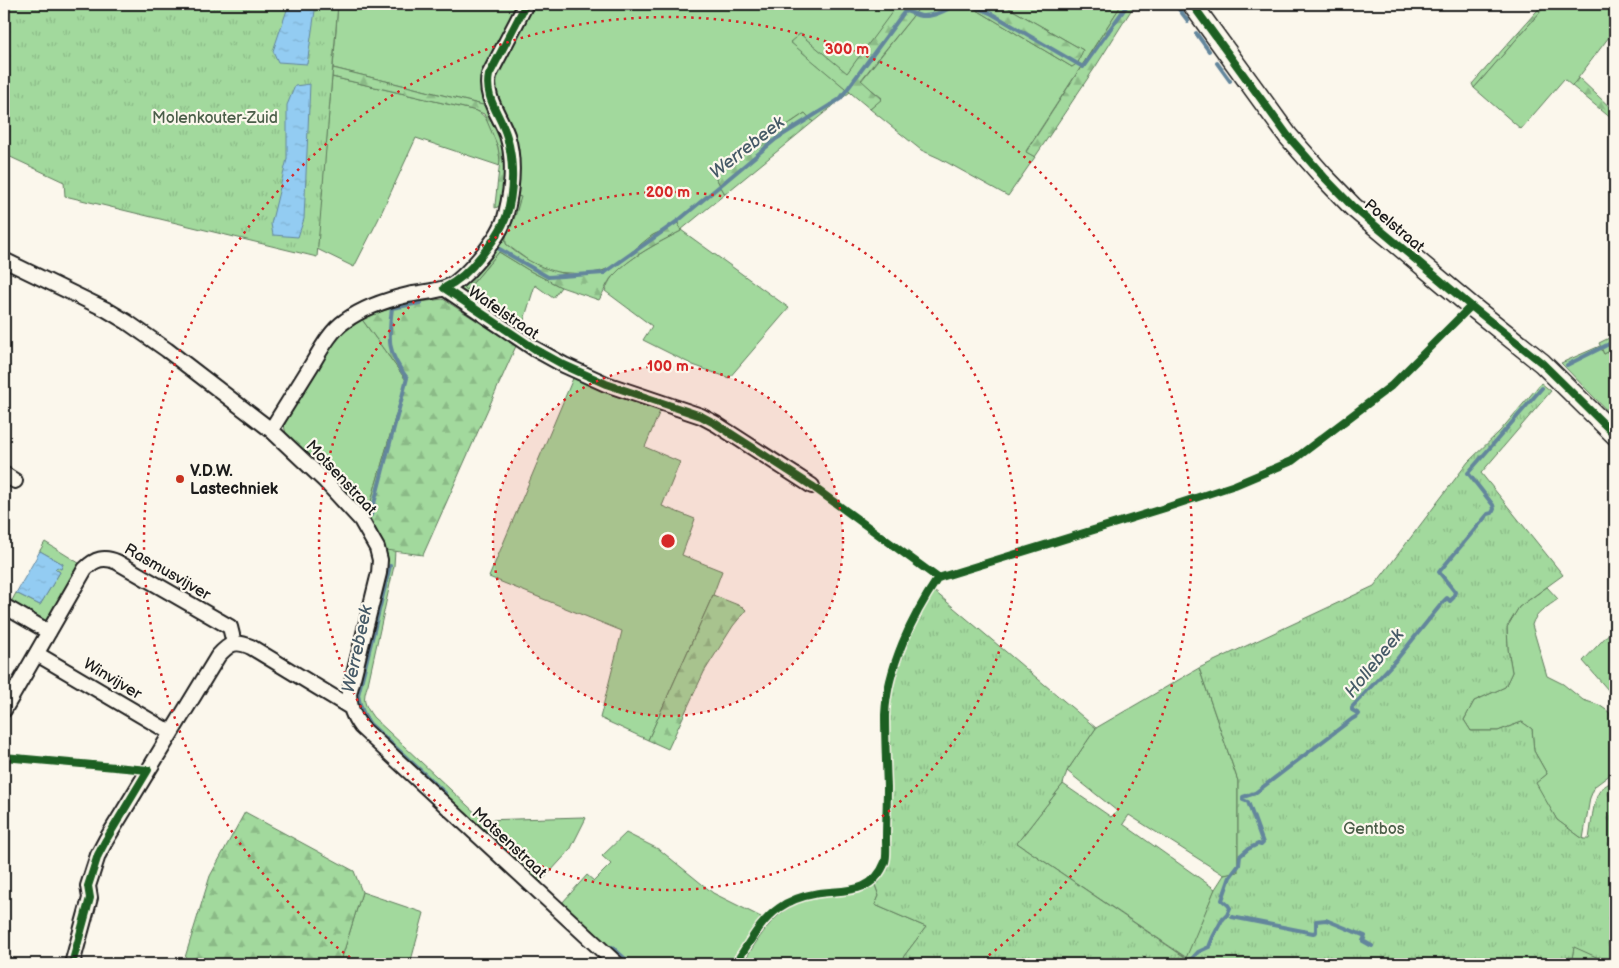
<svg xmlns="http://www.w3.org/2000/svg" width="1619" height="968" viewBox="0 0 1619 968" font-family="'Balsamiq Sans',sans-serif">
<defs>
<pattern id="forest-firs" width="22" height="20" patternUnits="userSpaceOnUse" patternTransform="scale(1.25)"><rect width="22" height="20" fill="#a2d99d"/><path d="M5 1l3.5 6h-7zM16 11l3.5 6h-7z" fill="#8bba87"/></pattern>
<pattern id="park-tufts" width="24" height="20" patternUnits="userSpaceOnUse" patternTransform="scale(1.25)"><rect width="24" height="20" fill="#a2d99d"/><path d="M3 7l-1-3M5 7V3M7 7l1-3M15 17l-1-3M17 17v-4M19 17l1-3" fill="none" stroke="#8bba87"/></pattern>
<pattern id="water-ripples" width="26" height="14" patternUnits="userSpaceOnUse" patternTransform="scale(1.25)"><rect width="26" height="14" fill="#93ccf2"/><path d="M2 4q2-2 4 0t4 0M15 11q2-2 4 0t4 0" fill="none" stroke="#7eafcf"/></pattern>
</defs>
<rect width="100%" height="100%" fill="#fbf7ec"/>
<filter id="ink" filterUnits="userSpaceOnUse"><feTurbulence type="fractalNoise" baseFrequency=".02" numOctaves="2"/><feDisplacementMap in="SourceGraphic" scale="10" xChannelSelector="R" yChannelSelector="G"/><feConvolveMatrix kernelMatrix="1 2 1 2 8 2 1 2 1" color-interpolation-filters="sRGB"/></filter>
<g filter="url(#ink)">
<!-- grass -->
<path fill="#a2d99d" stroke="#5f7a5c" d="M338 4H517L486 67 487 106 333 68Z
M532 4H899L847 74 800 34 791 42 850 92 813 122 805 113 729 164 716 178 725 194 681 230 789 308 729 378 693 365 643 340 652 326 605 291C607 286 609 281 612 277 626 259 660 242 681 231L678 224 653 235 614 266 602 271 586 274 553 272 533 264 506 244C504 235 510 229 513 221 516 213 518 205 520 197L514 195 513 137 510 122 499 108 493 83 495 73Z
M916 4H967L1072 67 1083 50 1002 4H1122L1026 151 1035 157 1008 196 939 158 921 150 870 109 882 98 861 81 920 7Z
M1547 4H1615V29L1572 86 1564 79 1521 129 1474 88Z
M332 77 477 111C491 117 501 151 500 166L416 138 378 220 354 267 317 249Z
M499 252 530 271 561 287 553 298 535 285 520 333 461 291 462 285 467 290Z
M361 318 406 380 367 515 287 437 284 426 286 421 327 353 342 331Z
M1600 346 1604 354 1615 348V419L1561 363Z
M574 376 662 406 645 447 680 462 662 506 695 519 682 555 722 571 713 595 648 740 600 718 622 631 489 577Z
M45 542 82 565 49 620 40 621 10 604 16 593 40 605 60 572 55 569 57 566 61 569 63 564 40 551 39 552Z
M386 550H395L394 566 368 684C362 700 364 704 373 717L483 820 583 817 586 818 570 850 540 883 365 722 359 713 356 696 387 569Z
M1547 587 1558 599C1549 606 1535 613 1532 625L1547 676 1563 684 1583 700 1599 705 1609 712 1615 731V771L1595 786 1590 798 1583 839 1557 820 1535 783 1547 774 1534 751 1532 729 1522 722 1498 731H1471L1464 720 1474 701 1505 687 1512 672 1508 649 1507 627 1519 607Z
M1615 627V698L1583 661Z
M1199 668 1238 781V873L1224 875 1129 815 1123 824 1215 889 1187 958 1017 843 1063 784 1111 817 1117 811 1067 771 1096 728Z
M626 833 660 850 713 893 763 918 730 964H628L562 903 587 875 594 881 611 864 602 856Z
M874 882 879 896 875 905 926 927 898 964H742C767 926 778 902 827 896 846 893 858 895 874 882Z
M362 892 424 913 410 964H340Z
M1574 946 1612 964H1571Z"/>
<!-- forest -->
<path fill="url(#forest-firs)" stroke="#5f7a5c" d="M898 4H916L920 7 861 80 882 99 870 109 790 42 800 34 847 73Z
M967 4H1002L1083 50 1078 63 1072 67Z
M1122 4H1135L1096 66 1035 157 1026 152Z
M1543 4H1547L1474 88 1472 84Z
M333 68 487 106 506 148 505 193 500 206 495 208V205L500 160 498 147 484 114 477 111 332 77Z
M1579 78 1615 112V128L1610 123 1612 119 1572 86Z
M805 113 813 122 725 194 716 178 718 172Z
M514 195 521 197C518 205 517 213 513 221 510 229 504 235 506 244 533 269 579 286 613 266 628 258 639 244 653 235 661 231 670 227 678 223L681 231C658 243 631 256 613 276 607 282 604 292 599 300L561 287 530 271 499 252 467 290 462 285Z
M443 299 516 346 423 555 386 550 375 527 367 515 406 380 361 318C388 308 415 302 443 299Z
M1615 335V348L1604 354 1599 343Z
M713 595 743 607 746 610 733 626 704 672 668 749 648 740Z
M245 812 354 871 362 892 340 964H183L210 876Z"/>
<!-- park -->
<path fill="url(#park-tufts)" stroke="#5f7a5c" d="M4 4H338L317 257 65 196 64 182 4 154Z
M1541 383 1551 391 1481 473 1563 575 1519 607 1507 627 1508 649 1512 672 1505 687 1474 701 1464 720 1471 731H1498L1522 722 1532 729 1534 751 1547 774 1536 783 1557 820 1583 839H1589C1591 827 1593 802 1599 792 1603 786 1610 783 1615 780V964H1612L1574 947 1571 964H898L926 927 875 905 879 896 874 882 881 874 888 862 889 719 892 689 905 647 924 603 934 591 1096 728 1067 771 1063 784 1017 843 1186 958 1215 889 1224 875 1238 872V781L1199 668 1374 586 1468 462 1500 431Z"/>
<!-- water -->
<path fill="url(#water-ripples)" stroke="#63869c" d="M289 4H316L307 64 278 62 273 51Z
M310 84 304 219 298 237 273 235 271 224 287 159V105L295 86Z
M40 551 63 564 61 569 57 567 55 569 60 572 40 605 16 593Z"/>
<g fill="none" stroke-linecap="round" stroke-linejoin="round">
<!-- stream -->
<path stroke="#63869c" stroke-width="4" d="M969 4 992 14 1083 67 1128 4
M1175 4 1188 21
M1196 33 1209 51
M1217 63 1230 81
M494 249 496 247 548 277 604 273 679 220 776 139 840 99 905 11C910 12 916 15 921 16 931 17 947 11 954 4
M1567 365 1615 341
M371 515 407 378C387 353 388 340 392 308L420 303
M390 566 358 695C360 707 363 715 370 724L445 793
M1232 917 1313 933 1316 932V921L1326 920 1365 936 1363 941 1372 946
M612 947 631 964
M1187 964 1198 952 1209 947 1213 937 1222 920 1227 915 1230 908 1228 905 1222 900 1230 877 1239 865 1240 856 1248 849 1258 844 1261 845 1263 843 1248 802 1243 800V797L1255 793 1352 719 1357 716 1359 714 1352 710V707L1397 659 1443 602 1447 598 1450 601 1453 598 1455 592 1439 572 1488 514 1492 513 1494 509 1493 505 1468 473 1542 388"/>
<defs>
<path id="street" d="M4 260 107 310 127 322 167 350 271 430 325 481 361 520 377 548 380 560 379 573 349 694C350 708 353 716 361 727L617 964
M444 288 535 349 564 365 606 384 701 416 716 424 812 486
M271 430C284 409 298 387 311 366 320 351 330 331 345 321 363 308 386 300 408 295 422 292 439 292 452 285 464 277 475 264 484 253 493 241 503 228 506 214 512 189 515 160 507 135 500 115 484 98 489 75L526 4
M4 474 15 481
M4 606 49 632
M37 654 171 733
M4 710 85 569C95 559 104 556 117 562L230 627 234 643
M72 964 90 898 88 886 98 855 106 840 218 656C230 643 235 640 251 647L350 707"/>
<path id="secondary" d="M1192 4 1288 136 1324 177 1353 207 1471 306 1542 363 1615 435"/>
</defs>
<!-- street casing -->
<use href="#street" stroke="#1c1c1c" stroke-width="18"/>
<!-- secondary casing -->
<use href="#secondary" stroke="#1c1c1c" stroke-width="22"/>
<!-- street -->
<use href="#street" stroke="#fbf7ec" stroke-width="14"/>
<!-- secondary -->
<use href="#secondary" stroke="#fbf7ec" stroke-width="19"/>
<defs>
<path id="cycleway" d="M1192 4 1288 136 1324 177 1353 207 1471 306 1542 363 1615 435
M444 288 535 349 564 365 606 384 701 416 716 424 812 486 938 578
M444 288C459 281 471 269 481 256 491 244 501 231 506 217 514 193 514 161 507 137 501 115 484 99 489 75L526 4
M938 578 1165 508 1235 485 1292 461 1391 386 1471 306
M4 757 148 770 106 840 98 855 88 886 90 898 72 964
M735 964C748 945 760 921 779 908 789 901 802 896 814 894 842 889 872 896 885 862 887 856 886 846 886 840 886 822 887 804 887 787 886 763 885 738 885 715 887 668 912 616 938 578"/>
</defs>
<!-- cycleway casing -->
<use href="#cycleway" stroke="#fbf7ec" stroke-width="11"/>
<!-- cycleway -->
<use href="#cycleway" stroke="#1b5e20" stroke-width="8"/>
</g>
</g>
<!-- distance rings -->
<circle cx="668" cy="541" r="175" fill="#d62828" fill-opacity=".12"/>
<g fill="none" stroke="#d62828" stroke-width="2.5" stroke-dasharray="2.5 5">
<circle cx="668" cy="541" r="175"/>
<circle cx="668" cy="541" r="349"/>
<path d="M356 962A524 524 0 1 1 980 962"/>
</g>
<!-- markers -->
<circle fill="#c8321e" stroke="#fbf7ec" stroke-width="2" cx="180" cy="479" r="5"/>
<g text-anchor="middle" stroke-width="4.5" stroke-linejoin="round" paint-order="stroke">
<!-- park labels -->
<g font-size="16" fill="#4b5e49" stroke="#fbf7ec">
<text x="215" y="123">Molenkouter-Zuid</text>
<text x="1374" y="834">Gentbos</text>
</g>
<!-- street labels -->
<g font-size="16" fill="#1c1c1c" stroke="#fbf7ec">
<text transform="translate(1395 225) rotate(40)" y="6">Poelstraat</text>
<text transform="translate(504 312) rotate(34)" y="6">Wafelstraat</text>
<text transform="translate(342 477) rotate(47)" y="6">Motsenstraat</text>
<text transform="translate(168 571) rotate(30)" y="6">Rasmusvijver</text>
<text transform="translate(113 678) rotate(31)" y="6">Winvijver</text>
<text transform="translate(510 842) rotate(43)" y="6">Motsenstraat</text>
</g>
<!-- poi labels -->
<g font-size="16" font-weight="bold" fill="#1c1c1c" stroke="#fbf7ec" text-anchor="start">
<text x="190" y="476">V.D.W.<tspan x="190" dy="18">Lastechniek</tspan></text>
</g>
<!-- water labels -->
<g font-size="18" font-style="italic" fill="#465a67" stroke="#fbf7ec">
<text transform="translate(747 147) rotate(-38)" y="6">Werrebeek</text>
<text transform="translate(357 649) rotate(-78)" y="6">Werrebeek</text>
<text transform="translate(1374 663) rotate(-51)" y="6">Hollebeek</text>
</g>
</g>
<circle cx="668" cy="541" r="8" fill="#d62828" stroke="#fbf7ec" stroke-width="2.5"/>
<g font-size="15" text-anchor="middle" font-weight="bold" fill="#d62828" stroke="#fbf7ec" stroke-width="4.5" stroke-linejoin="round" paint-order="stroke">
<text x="847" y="54">300 m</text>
<text x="668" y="197">200 m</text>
<text x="668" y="371">100 m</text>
</g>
<!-- margin -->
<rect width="1619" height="968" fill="none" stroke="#fbf7ec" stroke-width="20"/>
<rect x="10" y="10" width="1599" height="948" fill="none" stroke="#1c1c1c" stroke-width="2" filter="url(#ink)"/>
</svg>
